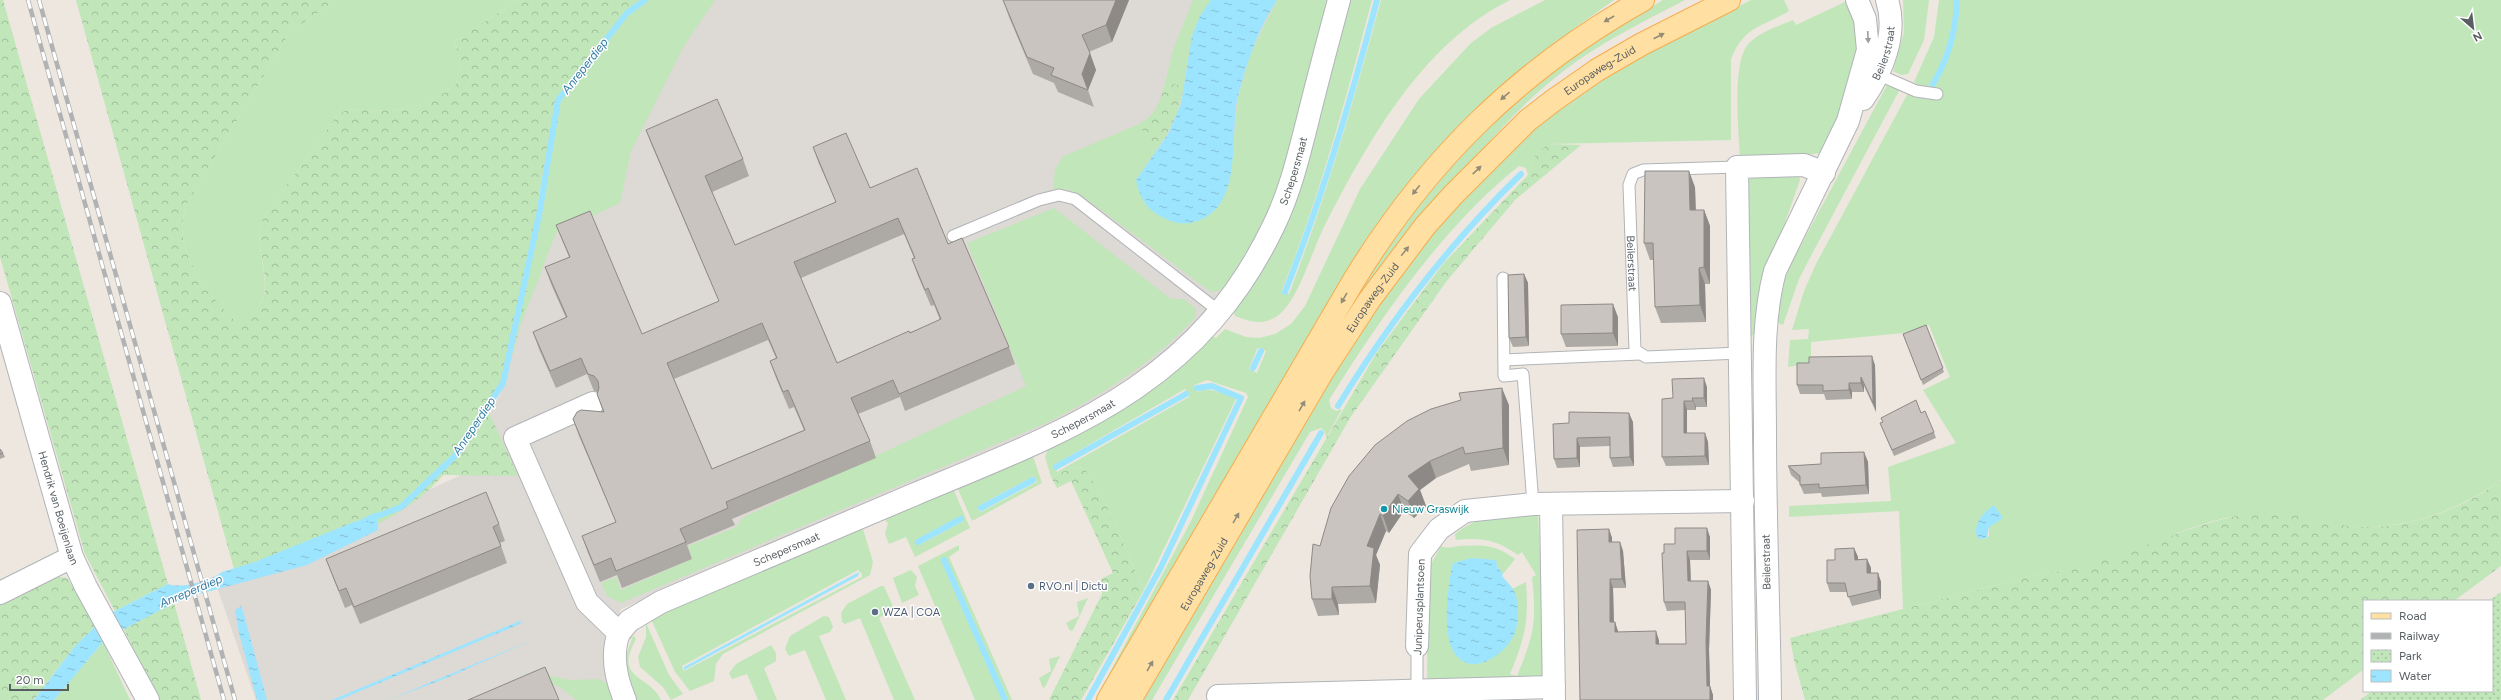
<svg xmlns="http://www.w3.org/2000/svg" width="2501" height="700" viewBox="0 0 2501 700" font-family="Figtree,sans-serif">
<defs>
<pattern id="forest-crowns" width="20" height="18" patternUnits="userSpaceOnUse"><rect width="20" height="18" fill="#c1e6ba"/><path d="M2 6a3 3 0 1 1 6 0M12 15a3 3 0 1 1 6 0" fill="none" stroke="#a0be9b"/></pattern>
<pattern id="park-dots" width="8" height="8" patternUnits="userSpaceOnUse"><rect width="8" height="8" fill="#c1e6ba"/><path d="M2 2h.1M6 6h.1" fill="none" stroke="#a0be9b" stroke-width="1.8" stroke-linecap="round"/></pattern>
<pattern id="water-ripples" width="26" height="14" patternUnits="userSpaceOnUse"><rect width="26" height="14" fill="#9de5ff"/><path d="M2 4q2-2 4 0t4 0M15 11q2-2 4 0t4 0" fill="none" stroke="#83bdd2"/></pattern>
</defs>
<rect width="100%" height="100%" fill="#ede7df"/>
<!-- industrial -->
<path fill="#ddd9d4" d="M706 0H1315L1262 223 1238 270 1199 324 1126 386 1040 432 621 609 608 636 631 700H256L217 587 459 476 501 392 527 229Z"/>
<!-- grass -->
<path fill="#c1e6ba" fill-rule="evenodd" d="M337 0H518L455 41 460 61 456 84C423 112 389 112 347 109L336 117 266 214C264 218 260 223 260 228 256 266 284 300 238 325 214 300 183 265 182 228 182 221 184 214 185 207L290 32Z
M644 0H715L684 46 631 151 620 203 556 233 518 332C526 298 531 264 536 230 538 213 538 195 542 179 557 102 589 53 644 0Z
M1193 0H1211C1191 30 1189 51 1184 86L1165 83 1173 50Z
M1277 0H1328L1279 188C1263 224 1244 258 1222 290L1211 292 1081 195 1067 189H1053L1055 169 1064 156 1139 124 1155 153 1136 180 1229 184 1238 97 1251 52Z
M1350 0H1372C1346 98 1320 196 1282 290L1289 294C1326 198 1354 100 1381 0H1510C1420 45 1366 145 1322 231 1312 253 1298 297 1282 312 1268 326 1251 323 1235 316L1233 309 1305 169Z
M1545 0H1614L1572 30 1474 112 1098 700H1095L1191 521 1248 397 1246 393 1207 380 1194 385 1197 392C1210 386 1223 394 1236 399L1144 590C1124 549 1111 506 1084 468L1073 467 1051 477 1045 457 1049 447 1097 424 1139 398 1211 335 1216 338 1225 329 1246 337 1259 338 1275 334 1291 324 1305 306 1360 189 1419 99 1471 43 1491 28ZM1259 348 1266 351 1257 373 1249 369 1257 349ZM1185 389 1189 397 1057 472 1054 465Z
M1663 0H1685C1645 21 1601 42 1565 70 1498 121 1447 192 1399 260 1364 309 1330 357 1296 406L1363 284 1397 230 1475 137 1549 71Z
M1751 0H1784L1789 11C1762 27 1744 26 1731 59V140L1548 144 1536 154 1528 175 1526 168 1519 166C1445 224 1379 320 1329 400L1331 408 1336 411 1342 409 1326 438 1325 432 1321 428 1310 432 1152 700H1136L1393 275 1522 138 1579 94 1633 60Z
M1903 0H1929L1924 40 1908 74 1901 75 1893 71 1904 32Z
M1939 0H2501V480C2458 511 2401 532 2348 526 2308 521 2278 510 2237 516 2171 526 2111 572 2043 573L1903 609 1899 511 1789 517V506L1891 501 1888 467 1956 443 1923 390 1950 377 1929 325 1903 333 1811 342V363L1788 367 1790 340 1808 339 1809 329 1792 330 1804 291 1816 264 1908 93 1913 96 1921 87 1914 82 1934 37ZM1994 505 1993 523 1989 527V536L1985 539 1978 523Z
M1847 1 1858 23 1861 77 1823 153 1740 161C1739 133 1731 62 1749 43 1760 32 1779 26 1793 20L1796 25Z
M1887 85H1893L1900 89 1813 252 1799 279 1783 325 1776 322 1785 279 1794 258Z
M1755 173 1799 175 1800 180 1785 222 1787 223C1771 260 1756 294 1754 335L1746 337 1744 186Z
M1054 208 1171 299H1184L1196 309V317C1153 363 1101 396 1044 424L621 603 607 596 601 583 616 577 621 590 692 559 688 546 736 527 744 517 1026 386 967 243Z
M1033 456 1042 483 972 521 957 487ZM1034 476 1037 482 981 512 978 510 980 505Z
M953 488 970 528 915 557 906 537 889 544 885 534 888 523 885 520 887 517ZM960 517 963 519 962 522 919 545 916 540Z
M1538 513 1546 671 1540 681 1427 684 1428 578 1430 566 1441 546C1448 549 1452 547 1459 546 1483 545 1495 544 1515 559L1503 574 1493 560 1472 558 1515 593 1512 589 1526 582C1529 620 1525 639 1510 674L1517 676C1534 635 1537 622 1532 577L1536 575 1522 552 1518 555C1497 540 1482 537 1456 540L1455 534C1478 514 1509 516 1538 513Z
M862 526 873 562 870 575 723 654 716 664 714 681 690 691 675 672 651 619ZM858 570 862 574V577L684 671 682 666Z
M959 545V550L949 557 1012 700H975L918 566Z
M911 570 917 577 915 586 919 595 902 603 893 578Z
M881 586H884L894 609 879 618 915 700H894L860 618 845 624 842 622 841 613 847 604Z
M1088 598 1073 630 1070 631 1066 623 1079 616 1077 602Z
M824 616 829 617 833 627 830 632 819 636 846 700H826L805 650 789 656 785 649 790 636Z
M646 623 669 675 683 694 671 700 663 687 640 667 638 657 646 637Z
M634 636 636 639C613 681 650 674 661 700H634L625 669 627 668V653L632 639 630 638Z
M103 642 130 700H54L57 696Z
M771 645 776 653V661L764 668 777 700H758L747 674 732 679 729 673 736 664Z
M1060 656 1045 687 1043 688 1039 678 1051 671 1049 659Z
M524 673 541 674 570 680 600 679 611 687 616 700H576L560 687Z"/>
<!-- forest -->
<path fill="url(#forest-crowns)" d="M0 0H3L168 584 115 611 85 554 0 257Z
M76 0H337L290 32 185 207C184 214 182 221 182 228 183 265 214 300 238 324 285 299 256 266 260 228 260 223 264 218 266 214L336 117 347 109C389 112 423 112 456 84L460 61 455 41 518 0H644C588 54 558 102 542 178 538 195 538 213 536 230 528 291 520 356 488 410L518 476 443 475C399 529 301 555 237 580Z
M1165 83 1184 86C1180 111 1169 132 1155 153L1139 124C1157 114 1160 102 1165 83Z
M1548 144 1581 145 1515 200 1446 282 1350 418 1188 700H1173L1377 352 1443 264 1528 175 1536 154Z
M1073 467 1084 468C1111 506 1124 549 1144 590L1081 700H1049L1102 594 1101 579 1113 573 1071 481 1057 488 1051 477Z
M2501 480V566L2454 601H2364V669L2323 700H1805L1794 660 1790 638 2043 573C2071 572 2096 563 2122 554 2164 539 2207 520 2252 513 2283 509 2317 522 2348 526 2400 532 2459 512 2501 480Z
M52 576 67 578 98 624 75 646 34 700H0V605Z
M174 603 201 700H158L124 629Z"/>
<!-- park -->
<path fill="url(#park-dots)" d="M2501 592V700H2360L2372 691H2492V601H2489Z"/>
<!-- water -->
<path fill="url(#water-ripples)" d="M1211 0H1277C1258 29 1247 62 1238 96 1229 132 1244 203 1200 220 1185 226 1175 224 1160 216 1146 209 1139 196 1136 180L1168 134 1181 104 1192 36 1200 16Z
M1994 505 2003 518 1989 527 1987 538 1978 539C1971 525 1984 512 1994 505Z
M376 512 378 530 307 565 184 598 124 629 103 642 54 700H34L75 646 98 624 115 611 168 584C181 589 211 581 222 572L312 545Z
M1472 558 1496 560 1497 566 1503 574 1502 576C1506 581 1512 586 1515 593 1519 602 1519 626 1514 635 1505 654 1473 678 1455 654 1441 635 1448 584 1453 563Z
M859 572 858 576 684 670V667Z
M241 606 243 611 267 700H257L239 633 235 610Z
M522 620 520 624 339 700H332Z
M537 638 444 679 388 700Z"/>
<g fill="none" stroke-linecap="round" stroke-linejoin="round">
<!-- stream -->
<path stroke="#9de5ff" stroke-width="6" d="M1933 84C1948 59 1956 30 1957 0
M1285 292C1323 196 1351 99 1377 0
M1253 368 1261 351
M1338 406C1390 321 1450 243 1521 174
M1056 467 1186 394
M981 508 1033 480
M370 519 401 507 456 455 503 383 539 215 558 100 627 13 645 0
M918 542 961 519
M944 560 1005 700
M260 563 357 524
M1088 700 1161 567 1241 398 1212 386 1197 388
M1166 700 1321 433"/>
<defs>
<g id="service">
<path d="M1877 74 1916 91 1937 94"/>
<path id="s1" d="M1737 167 1643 170 1633 174 1629 185 1635 350 1646 357 1740 353"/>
<path d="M953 236 1039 200 1059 195 1075 199 1220 312"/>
<path d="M1503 278 1504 376 1523 374 1533 504"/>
<path d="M1504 360 1640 354"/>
<path d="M1417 646V690"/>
</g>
<g id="minor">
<path id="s2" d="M0 303 72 557 86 587 148 700"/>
<path d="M593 403 515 438 587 602 619 633C611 654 616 679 625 700"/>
<path d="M1551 504 1554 700"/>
<path d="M0 593 72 557"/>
<path id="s3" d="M619 633 629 621 661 602C745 567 829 531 913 495 1066 431 1197 387 1274 225 1290 192 1298 158 1307 123 1317 82 1328 41 1339 0"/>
<path d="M1417 646 1420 554 1439 529 1465 511 1533 504 1743 501"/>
<path d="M1218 696 1554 687"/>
<path d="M1745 700 1737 167 1804 165 1824 173"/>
</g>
<g id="tertiary">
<path id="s4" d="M1863 99C1882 72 1898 33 1887 0"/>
<path d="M1770 700C1769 611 1765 523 1765 434 1765 379 1761 324 1775 271L1848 121 1868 50 1865 19 1857 0"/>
</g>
<g id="primary">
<path d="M1108 700 1354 280C1428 159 1520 69 1643 0"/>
<path id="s5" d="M1130 700 1323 371 1370 299 1425 226 1453 195 1528 120 1554 100 1597 70 1642 44 1729 0"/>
</g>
</defs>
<!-- service casing -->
<use href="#service" stroke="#b1b4b8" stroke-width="13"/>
<!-- minor casing -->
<use href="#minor" stroke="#b1b4b8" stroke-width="24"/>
<!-- tertiary casing -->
<use href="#tertiary" stroke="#b1b4b8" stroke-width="24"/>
<!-- primary casing -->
<use href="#primary" stroke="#f8ab4d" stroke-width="24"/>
<!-- service -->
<use href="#service" stroke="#fff" stroke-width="11"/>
<!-- minor -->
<use href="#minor" stroke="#fff" stroke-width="22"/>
<!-- tertiary -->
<use href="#tertiary" stroke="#fff" stroke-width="22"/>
<!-- primary -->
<use href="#primary" stroke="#ffe0a2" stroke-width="22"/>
<defs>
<path id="rail" d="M28 0 224 700
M39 0 235 700"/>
</defs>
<!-- rail casing -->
<use href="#rail" stroke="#b1b2b3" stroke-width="4.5"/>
<!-- rail -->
<use href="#rail" stroke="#fff" stroke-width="3" stroke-dasharray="9" stroke-linecap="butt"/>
</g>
<!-- wall -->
<path fill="#ada9a4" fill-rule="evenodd" d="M1003 0H1129L1112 42 1089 52 1096 70 1088 90 1094 107 1058 92 1054 83 1033 74 1009 17Z
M646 130 743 159 749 176 712 192 735 245 836 202 819 164 813 147 948 244 1009 347 1015 364 905 411 900 397 858 414 870 441 876 458 732 519 735 525 687 545 692 559 622 588 617 575 600 582 588 553 582 536 616 522 579 436 573 419 603 412 597 394V392L594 391 587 374 556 388 539 349 533 332 566 318 551 284 545 267 569 257 556 225 642 334 719 301 652 146ZM904 234 914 258 912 259 918 276 931 306 934 305 940 320 837 363 801 278ZM768 340 776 358 770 361 776 378 789 409 794 407 804 430 712 469 674 379Z
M1695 187 1696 210H1704L1710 226V284H1705L1706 322 1661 323 1655 307 1654 260H1650L1644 243Z
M1524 274 1528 283 1529 346 1513 347 1509 338Z
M1618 317V346L1566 347 1561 334Z
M1926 325 1944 372 1923 385 1903 334Z
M1875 365 1876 412 1864 386V392H1852V399L1826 400 1824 394H1800L1797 385Z
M1707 387V407H1696V410H1687V433H1705L1708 442 1709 465 1666 466 1662 457 1673 398Z
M1509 405V465L1471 471 1469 464 1436 478 1420 490 1426 506 1414 518 1404 511 1389 533 1386 531 1376 555 1380 565 1376 603 1338 604 1339 615 1318 616 1312 599 1320 546 1431 409Z
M1921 413 1934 432 1936 438 1894 456 1880 423Z
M1633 422 1634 466 1613 467 1610 458V446L1580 447V467L1557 468 1554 459 1569 423Z
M0 449 3 453 5 457 0 459Z
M1864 452 1868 462 1869 494 1822 497 1821 493 1804 494 1800 485V483L1791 475 1788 466 1821 464Z
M499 524 505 541 500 543 507 563 360 624 352 605 345 608 332 575 326 559Z
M1609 529 1612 538V542H1620L1623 551 1626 588H1613L1614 622H1615L1618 632 1659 640V644H1686V610L1667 611 1664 602V553L1675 544 1710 537V560H1690L1691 581H1708L1711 590 1709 650 1710 686 1713 695 1580 700Z
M1854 548 1858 557V559H1867L1871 568V573H1878L1881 582V599L1852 606 1847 592H1830L1827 583 1835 560Z"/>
<!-- shaded-wall -->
<path fill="#8d8986" d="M1116 0H1129L1112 42 1106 25Z
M1090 53 1096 70 1088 90 1082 74Z
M1689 171 1695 187 1696 226 1690 210Z
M1704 210 1710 226V284L1704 267Z
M1699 268 1705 284 1706 322 1700 305Z
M1524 274 1528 283 1529 346 1526 337Z
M1613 304 1618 317V346L1613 333Z
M1872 356 1875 365 1876 412 1873 403Z
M1861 377 1864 386V392L1861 383Z
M1704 378 1707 387V407L1704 398Z
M1849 383 1852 392V399L1849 390Z
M1502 388 1509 405V465L1503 448Z
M1692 398 1696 407V410Z
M1684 401 1687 410V442L1684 433Z
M1629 413 1633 422 1634 466 1630 457Z
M1705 433 1708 442 1709 465 1705 456Z
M1577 438 1580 447V467L1577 458Z
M1864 452 1868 462 1869 494 1866 485Z
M1430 461 1436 478 1420 490 1426 506 1414 518 1408 501V476Z
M1398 494 1404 511 1389 533 1383 516Z
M1380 514 1386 531 1376 555 1380 565 1376 603 1370 586 1367 546Z
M1707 528 1710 537V560L1707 551Z
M1609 529 1612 538V551L1609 542Z
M1620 542 1623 551 1626 588 1622 579Z
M1854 548 1858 557V569L1855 560Z
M1687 551 1690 560 1691 590 1688 581Z
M1867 559 1871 568V582L1867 573Z
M1878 573 1881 582V599L1878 590Z
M1610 579 1613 588 1614 631 1610 622Z
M1708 581 1711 590 1709 650 1710 686 1713 695V700H1710L1707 686 1706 641Z
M1332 587 1338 604 1339 615 1332 599Z
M1615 622 1618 631V641L1615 632Z
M1656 631 1659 640V653L1656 644Z"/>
<!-- building -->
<path fill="#c9c4bf" stroke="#8d8986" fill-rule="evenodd" d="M1003 0H1116L1106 25 1082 35 1090 53 1082 74 1088 90 1051 75 1054 68 1027 57Z
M717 99 743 159 705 176 735 245 836 202 813 147 846 133 870 188 917 168 948 244 962 238 1009 347 899 394 893 380 851 398 870 441 726 502 728 508 680 529 686 542 616 571 611 558 594 565 582 536 616 522 573 419 577 412 581 410 604 412 597 394 599 388 598 381 594 376 588 374 581 358 550 371 533 332 567 317 545 267 570 257 556 225 590 211 642 334 719 301 646 130ZM898 218 915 258 912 259 925 290 928 288 941 319 910 333 909 331 837 363 794 262ZM762 323 777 358 770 361 783 392 788 390 805 430 712 469 667 363Z
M1645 171H1689L1690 210H1704V267L1699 268 1700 305 1655 307 1653 243H1644Z
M1524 274 1526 337 1509 338 1508 275Z
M1613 304V333L1561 334V305Z
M1926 325 1943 368 1921 380 1903 334Z
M1872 356 1873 403 1861 377V383H1849V390L1823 391V385H1797V363H1809V357Z
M1704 378V398H1692L1693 401H1684V433H1705V456L1662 457V399L1673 398 1672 379Z
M1502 388 1503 448 1465 454 1463 447 1430 461 1408 476 1419 489 1408 501 1398 494 1383 516 1380 514 1367 546 1374 548 1370 586 1332 587V599H1312L1310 576 1313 544 1320 546 1331 508 1349 476 1375 445 1407 421 1431 409 1461 400 1459 393Z
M1916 400 1921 413 1925 411 1934 432 1892 450 1880 423 1883 422 1881 418Z
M1569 412 1629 413 1630 457 1610 458V437L1577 438V458L1554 459 1553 424 1569 423Z
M0 449 3 453 0 454Z
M1864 452 1866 485 1819 488V484L1800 485V476L1788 466 1821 464V453Z
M486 492 499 524 493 527 501 546 354 607 346 588 339 591 326 559Z
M1675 528H1707V551H1687L1688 581H1708L1706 641 1707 686H1710V700H1580L1577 530 1609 529V542H1620L1622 579H1610V622H1615V632L1656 631V644H1686L1685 602H1664L1662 553H1664V544H1675Z
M1854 548 1855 560 1867 559V573H1878V590L1848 597 1845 583H1827V560H1835V549Z
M545 667 559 700H468Z"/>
<!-- one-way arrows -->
<defs><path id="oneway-solid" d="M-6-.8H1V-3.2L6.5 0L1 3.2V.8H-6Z"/></defs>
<g fill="#928c78">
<use href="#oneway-solid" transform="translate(1609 19) rotate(150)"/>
<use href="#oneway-solid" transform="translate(1659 36) rotate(-27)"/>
<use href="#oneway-solid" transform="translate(1505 96) rotate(139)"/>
<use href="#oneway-solid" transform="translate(1477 170) rotate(-44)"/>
<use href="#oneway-solid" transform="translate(1416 190) rotate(128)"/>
<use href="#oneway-solid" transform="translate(1405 251) rotate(-51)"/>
<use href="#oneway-solid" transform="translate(1344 298) rotate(120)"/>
<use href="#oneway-solid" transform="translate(1302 406) rotate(-60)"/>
<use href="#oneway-solid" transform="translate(1236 518) rotate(-60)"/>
<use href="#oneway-solid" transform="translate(1150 666) rotate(-60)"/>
</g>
<use fill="#9b9ea1" href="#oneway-solid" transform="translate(1868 37) rotate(87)"/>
<!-- markers -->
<circle fill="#0f9aa8" stroke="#fff" stroke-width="1.5" cx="1384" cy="509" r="4"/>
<g fill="#5c6f8a" stroke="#fff" stroke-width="1.5">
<circle cx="1031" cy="586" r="4"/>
<circle cx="875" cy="612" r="4"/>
</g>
<g text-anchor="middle" stroke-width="3" stroke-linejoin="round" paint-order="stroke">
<!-- street labels -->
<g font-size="11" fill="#585e62" stroke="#fff">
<text dy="4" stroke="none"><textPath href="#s4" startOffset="51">Beilerstraat</textPath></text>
<text dy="4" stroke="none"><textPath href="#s5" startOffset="794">Europaweg-Zuid</textPath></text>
<text dy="4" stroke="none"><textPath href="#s3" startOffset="848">Schepersmaat</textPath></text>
<text dy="4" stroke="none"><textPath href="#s1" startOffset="195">Beilerstraat</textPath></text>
<text dy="4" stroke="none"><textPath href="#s5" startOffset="470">Europaweg-Zuid</textPath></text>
<text dy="4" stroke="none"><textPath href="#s3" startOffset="513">Schepersmaat</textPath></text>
<text dy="4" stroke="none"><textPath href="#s2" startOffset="213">Hendrik van Boeijenlaan</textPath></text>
<text dy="4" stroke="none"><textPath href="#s3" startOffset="189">Schepersmaat</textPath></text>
<text transform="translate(1766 562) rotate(-91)" y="4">Beilerstraat</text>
<text dy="4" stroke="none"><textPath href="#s5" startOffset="146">Europaweg-Zuid</textPath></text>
<text transform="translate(1419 607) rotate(-88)" y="4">Juniperusplantsoen</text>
</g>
<!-- culture labels -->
<g font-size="11" fill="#0d838f" stroke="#fff" text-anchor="start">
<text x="1392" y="513">Nieuw Graswijk</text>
</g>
<!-- service labels -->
<g font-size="11" fill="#4e5e75" stroke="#fff" text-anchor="start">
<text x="1039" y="590">RVO.nl | Dictu</text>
<text x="883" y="616">WZA | COA</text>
</g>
<!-- water labels -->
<g font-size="12" font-style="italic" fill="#327ca3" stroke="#fff">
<text transform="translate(585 66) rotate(-52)" y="4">Anreperdiep</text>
<text transform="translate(474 426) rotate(-56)" y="4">Anreperdiep</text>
<text transform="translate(191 591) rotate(-23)" y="4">Anreperdiep</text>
</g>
</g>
<!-- legend -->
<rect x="2363" y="600" width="130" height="92" fill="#ffffff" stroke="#bcbfc0"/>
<rect x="2371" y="613" width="20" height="6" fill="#ffe0a2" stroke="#bcbfc0"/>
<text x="2399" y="620" font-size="12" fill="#585e62">Road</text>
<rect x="2371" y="633" width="20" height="6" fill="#b1b2b3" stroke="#bcbfc0"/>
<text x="2399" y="640" font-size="12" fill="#585e62">Railway</text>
<rect x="2371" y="650" width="20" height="12" fill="url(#park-dots)" stroke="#bcbfc0"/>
<text x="2399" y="660" font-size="12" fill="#585e62">Park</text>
<rect x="2371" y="670" width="20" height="12" fill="url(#water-ripples)" stroke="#bcbfc0"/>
<text x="2399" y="680" font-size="12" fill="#585e62">Water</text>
<!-- north arrow -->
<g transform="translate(2473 28) rotate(152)" stroke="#ffffff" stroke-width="3" paint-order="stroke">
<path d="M0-3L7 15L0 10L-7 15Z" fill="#585e62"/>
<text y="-6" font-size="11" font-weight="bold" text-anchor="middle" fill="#585e62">N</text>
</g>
<!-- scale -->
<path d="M10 684v6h58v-6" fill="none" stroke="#585e62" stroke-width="2"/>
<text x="16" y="684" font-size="12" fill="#585e62" stroke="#ffffff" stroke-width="3" paint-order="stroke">20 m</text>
</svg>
